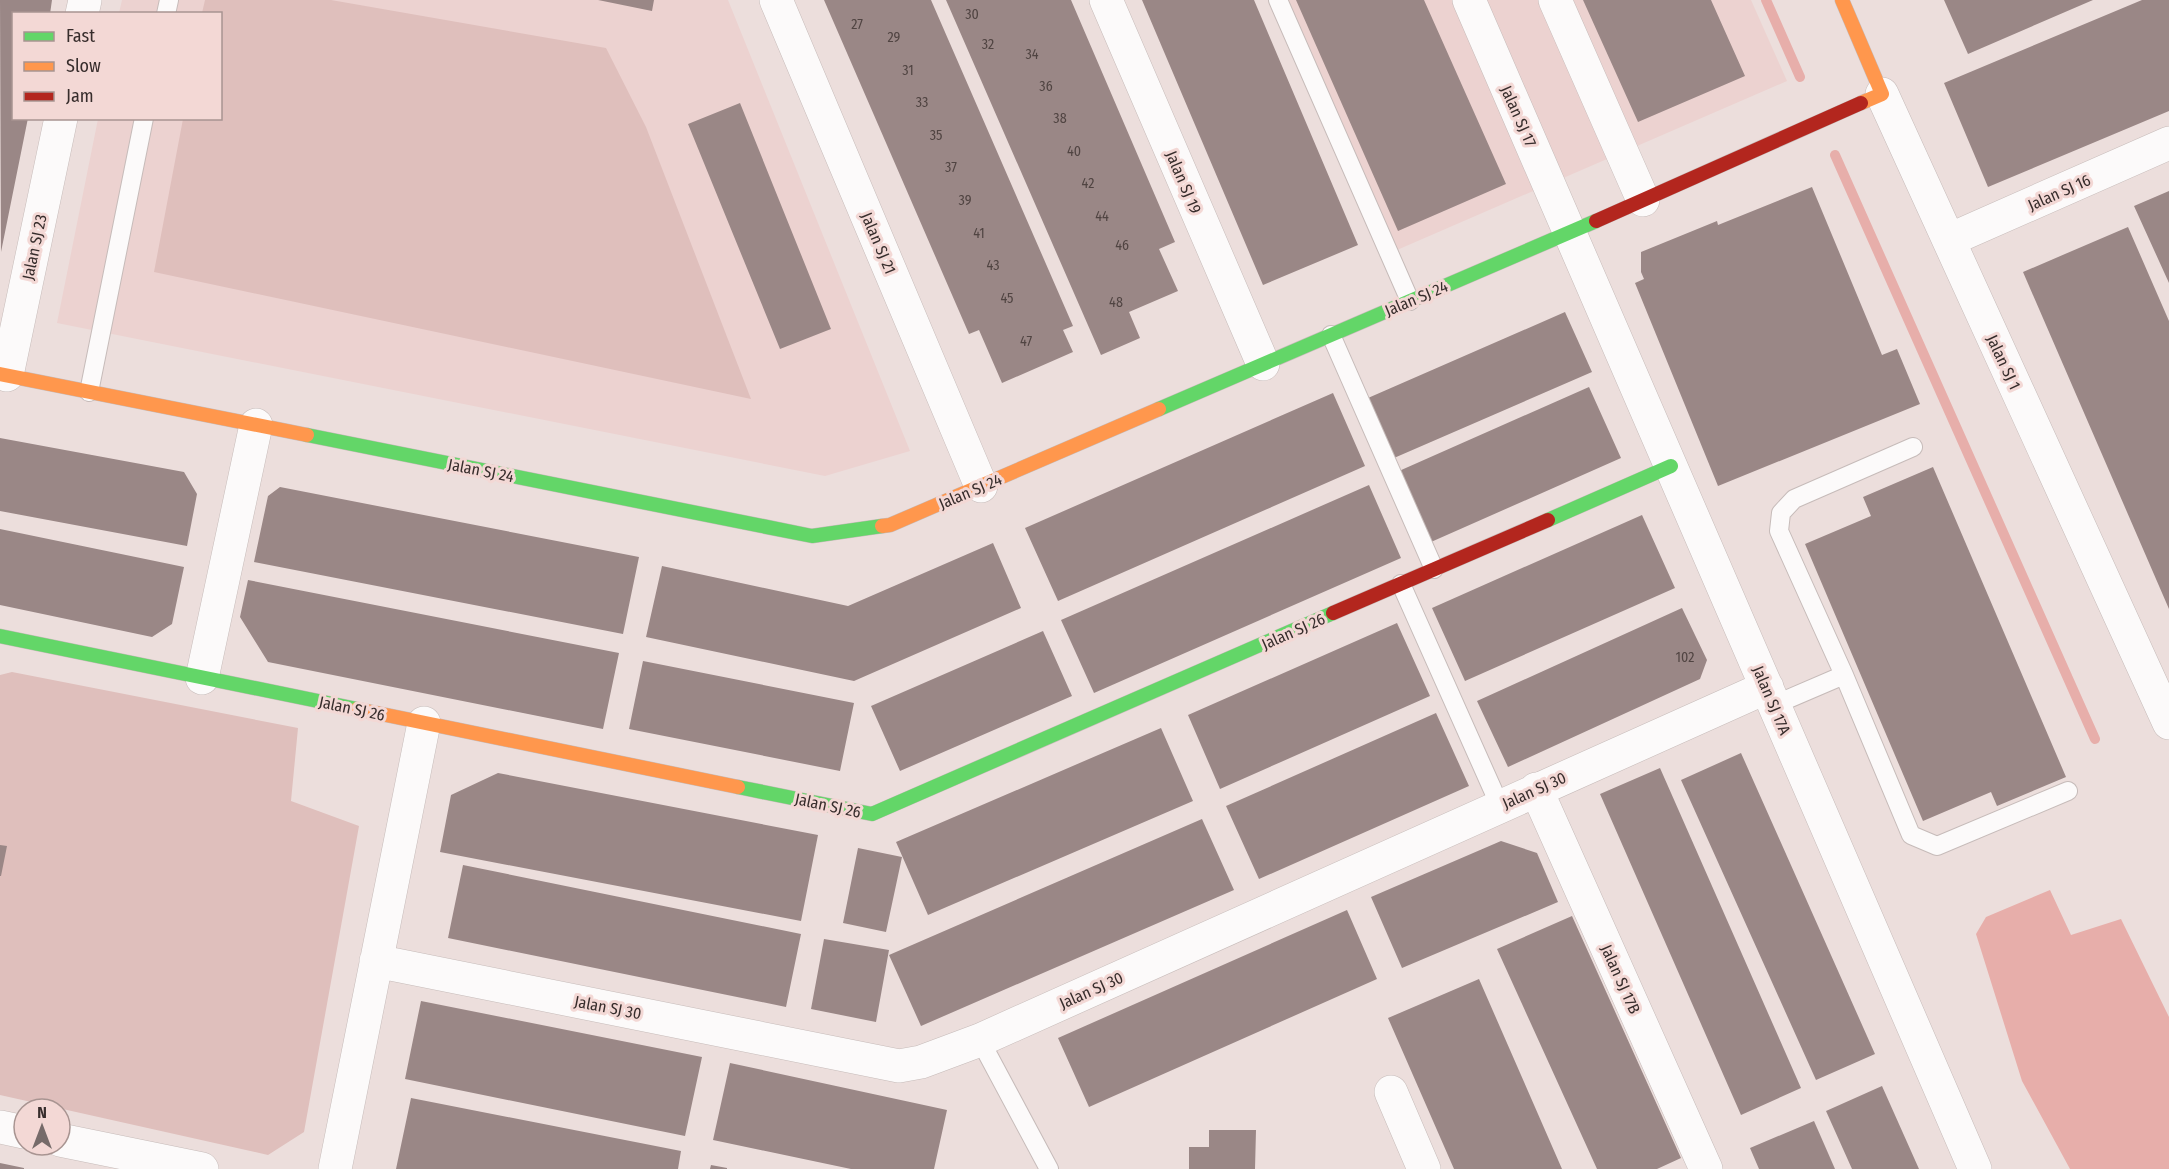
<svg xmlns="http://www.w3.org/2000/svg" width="2169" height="1169" viewBox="0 0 2169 1169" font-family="'Fira Sans Condensed',sans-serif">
<rect width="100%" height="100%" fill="#ecdedc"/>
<!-- built -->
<path fill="#ecd2d0" d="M122 0H728L910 451 825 476 57 323 98 119 220 118V14L119 13Z
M1287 0H1751L1787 81 1397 250Z"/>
<!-- green -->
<path fill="#dfbfbc" d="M205 0H331L606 48 646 127 751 399 154 272 183 119 220 118V14L202 13Z
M12 672 298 728 291 801 359 826 304 1132 268 1155 0 1095V675Z"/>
<!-- water -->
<path fill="#e7aeaa" d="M2050 890 2071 935 2121 919 2169 1017V1169H2070L2022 1081 1976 934 1986 917Z"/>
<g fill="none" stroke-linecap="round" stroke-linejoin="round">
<!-- stream -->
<path stroke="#e7aeaa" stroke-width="10" d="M1766 0 1800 77
M1835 155 2095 739"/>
</g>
<!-- building -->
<path fill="#9a8786" d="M0 0H52L50 14H14V118H28L1 252Z
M598 0H654L652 11Z
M824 0H931L1073 326 1063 330 1073 352 1002 383 979 330 969 334Z
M946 0H1071L1175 242 1159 249 1178 291 1129 312 1140 338 1101 355Z
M1142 0H1254L1358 245 1263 285Z
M1296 0H1424L1506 184 1398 231Z
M1583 0H1711L1745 76 1638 122Z
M1944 0H2093L1968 54Z
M2142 0H2169V111L1988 187 1944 83Z
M740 103 831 329 780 349 688 124Z
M1812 187 1882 355 1897 349 1920 404 1718 486 1635 283 1644 279 1641 272V252L1717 221 1718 225Z
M2169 191V283L2134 206Z
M2128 227 2169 321V609L2023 272Z
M1565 312 1592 372 1394 458 1368 398Z
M1589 387 1621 458 1431 542 1399 471Z
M1333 393 1365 466 1058 601 1025 528Z
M0 438 184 472 197 494 187 546 0 511Z
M1933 467 2066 777 1997 806 1991 792 1923 821 1805 544 1871 516 1863 497Z
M1369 485 1401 558 1094 693 1061 620Z
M280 487 639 557 623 634 254 562 268 496Z
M1642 515 1675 588 1465 681 1432 608Z
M0 529 184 567 172 624 152 637 0 605Z
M993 543 1021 608 854 681 646 637 662 566 848 606Z
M248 580 619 653 603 729 268 662 240 617Z
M1682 608 1707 660 1700 679 1508 767 1477 701Z
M1397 623 1430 696 1220 789 1188 715Z
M1043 631 1072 696 900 771 871 706Z
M643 661 854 703 840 771 629 729Z
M1436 713 1469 786 1259 879 1226 806Z
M1161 728 1193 801 928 915 896 842Z
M1741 753 1875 1054 1816 1080 1681 780Z
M1660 768 1801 1088 1741 1115 1600 794Z
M498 773 818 835 801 921 440 852 451 795Z
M1202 819 1234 890 921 1026 889 955Z
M1501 841 1537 853 1558 902 1402 968 1371 897Z
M0 845 7 846 1 876H0Z
M858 848 902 857 886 932 843 923Z
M463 865 801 934 786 1007 448 938Z
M1347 910 1377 979 1089 1107 1058 1038Z
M1572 916 1681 1158 1657 1169H1597L1497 949Z
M824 939 889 950 876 1022 811 1009Z
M1479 979 1562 1169H1454L1388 1018Z
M421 1001 702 1057 685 1136 405 1079Z
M730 1063 947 1110 934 1169H851L713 1140Z
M1882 1086 1919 1169H1852L1826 1111Z
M411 1098 681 1151 678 1169H396Z
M1814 1121 1835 1169H1759L1750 1148Z
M1209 1130H1256L1255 1169H1189V1147H1209Z
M0 1163 24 1168V1169H0Z
M711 1165 727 1168V1169H710Z"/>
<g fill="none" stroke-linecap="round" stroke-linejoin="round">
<defs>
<path id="lane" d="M1278 0 1410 301
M166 14 169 0
M1331 335 1434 569
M89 392 144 118
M1401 584 1500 806
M1844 675 1911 835 1937 846 2068 791
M1774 705 1844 675 1779 531 1781 513 1794 499 1913 447
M980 1040 1049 1169"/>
<path id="street" d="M776 0 981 486
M1106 0 1263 364
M1469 0 1975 1169
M1555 0 1643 200
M82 14 85 0
M1882 94 2169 723
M1949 240 2169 143
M7 375 61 118
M202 678 256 425
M1536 789 1706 1169
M376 961 899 1066 921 1062 980 1040 1767 687
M1391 1092 1424 1169
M0 1127 24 1132
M60 1140 202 1169
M335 1169 424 723"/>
<path id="fast" d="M1159 409 1596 221
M307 435 812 536 882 526
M1548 520 1671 466
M0 636 357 709
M738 787 872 814 1333 613"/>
<path id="slow" d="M1842 0 1882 94 1861 103
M0 374 307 435
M882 526 890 525 1159 409
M357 709 738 787"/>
<path id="jam" d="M1596 221 1861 103
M1333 613 1548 520"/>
</defs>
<!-- lane casing -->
<use href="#lane" stroke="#c6bbb9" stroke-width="20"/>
<!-- street casing -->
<use href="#street" stroke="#c6bbb9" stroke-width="34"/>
<!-- fast casing -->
<use href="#fast" stroke="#c6bbb9" stroke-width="15"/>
<!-- slow casing -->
<use href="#slow" stroke="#c6bbb9" stroke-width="15"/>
<!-- jam casing -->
<use href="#jam" stroke="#c6bbb9" stroke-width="15"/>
<!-- lane -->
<use href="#lane" stroke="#fcfafa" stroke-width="18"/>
<!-- street -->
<use href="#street" stroke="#fcfafa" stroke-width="33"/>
<!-- fast -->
<use href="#fast" stroke="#63d668" stroke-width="14"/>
<!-- slow -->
<use href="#slow" stroke="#ff974d" stroke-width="14"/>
<!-- jam -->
<use href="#jam" stroke="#b3261e" stroke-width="14"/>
</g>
<g text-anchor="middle" stroke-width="6" stroke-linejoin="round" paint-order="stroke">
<!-- number labels -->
<g font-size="14" fill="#504442">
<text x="972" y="19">30</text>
<text x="857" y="29">27</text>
<text x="894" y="42">29</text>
<text x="988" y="49">32</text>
<text x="1032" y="59">34</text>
<text x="908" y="75">31</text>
<text x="1046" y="91">36</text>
<text x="922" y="107">33</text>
<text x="1060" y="123">38</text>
<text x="936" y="140">35</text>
<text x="1074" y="156">40</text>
<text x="951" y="172">37</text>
<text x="1088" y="188">42</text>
<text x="965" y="205">39</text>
<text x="1102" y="221">44</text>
<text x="979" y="238">41</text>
<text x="1122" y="250">46</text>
<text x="993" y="270">43</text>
<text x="1007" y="303">45</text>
<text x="1116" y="307">48</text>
<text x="1026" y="346">47</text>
<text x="1685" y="662">102</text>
</g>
<!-- street labels -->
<g font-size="16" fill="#372d2c" stroke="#f3d8d5">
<text transform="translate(1519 116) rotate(66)" y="6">Jalan SJ 17</text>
<text transform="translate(1184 182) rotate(67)" y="6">Jalan SJ 19</text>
<text transform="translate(2059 192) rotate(-24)" y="6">Jalan SJ 16</text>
<text transform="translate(879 243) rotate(67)" y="6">Jalan SJ 21</text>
<text transform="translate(34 247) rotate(-78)" y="6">Jalan SJ 23</text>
<text transform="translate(1416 298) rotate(-23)" y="6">Jalan SJ 24</text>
<text transform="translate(2004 362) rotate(65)" y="6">Jalan SJ 1</text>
<text transform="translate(481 470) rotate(11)" y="6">Jalan SJ 24</text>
<text transform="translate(970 491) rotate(-23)" y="6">Jalan SJ 24</text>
<text transform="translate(1293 631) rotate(-24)" y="6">Jalan SJ 26</text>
<text transform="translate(1772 700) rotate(67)" y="6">Jalan SJ 17A</text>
<text transform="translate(352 708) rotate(12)" y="6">Jalan SJ 26</text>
<text transform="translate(1534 790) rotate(-24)" y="6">Jalan SJ 30</text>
<text transform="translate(828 805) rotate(12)" y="6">Jalan SJ 26</text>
<text transform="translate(1621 979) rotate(66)" y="6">Jalan SJ 17B</text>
<text transform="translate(1091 990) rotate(-24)" y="6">Jalan SJ 30</text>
<text transform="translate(608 1007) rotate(11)" y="6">Jalan SJ 30</text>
</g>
</g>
<!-- legend -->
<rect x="12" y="12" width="210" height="108" fill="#f3d8d5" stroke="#a89491" stroke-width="1.5"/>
<rect x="24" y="32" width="30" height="9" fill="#63d668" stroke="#a89491" stroke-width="1.5"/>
<text x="66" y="42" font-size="18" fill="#372d2c">Fast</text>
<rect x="24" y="62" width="30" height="9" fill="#ff974d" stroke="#a89491" stroke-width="1.5"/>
<text x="66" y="72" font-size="18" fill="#372d2c">Slow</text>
<rect x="24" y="92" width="30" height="9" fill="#b3261e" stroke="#a89491" stroke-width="1.5"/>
<text x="66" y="102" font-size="18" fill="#372d2c">Jam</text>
<!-- north arrow -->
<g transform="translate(42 1127)"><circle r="28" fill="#f3d8d5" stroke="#a89491" stroke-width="1.5"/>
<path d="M0-4.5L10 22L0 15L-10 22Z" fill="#766b6a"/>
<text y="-9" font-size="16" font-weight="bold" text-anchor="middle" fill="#372d2c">N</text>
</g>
</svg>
